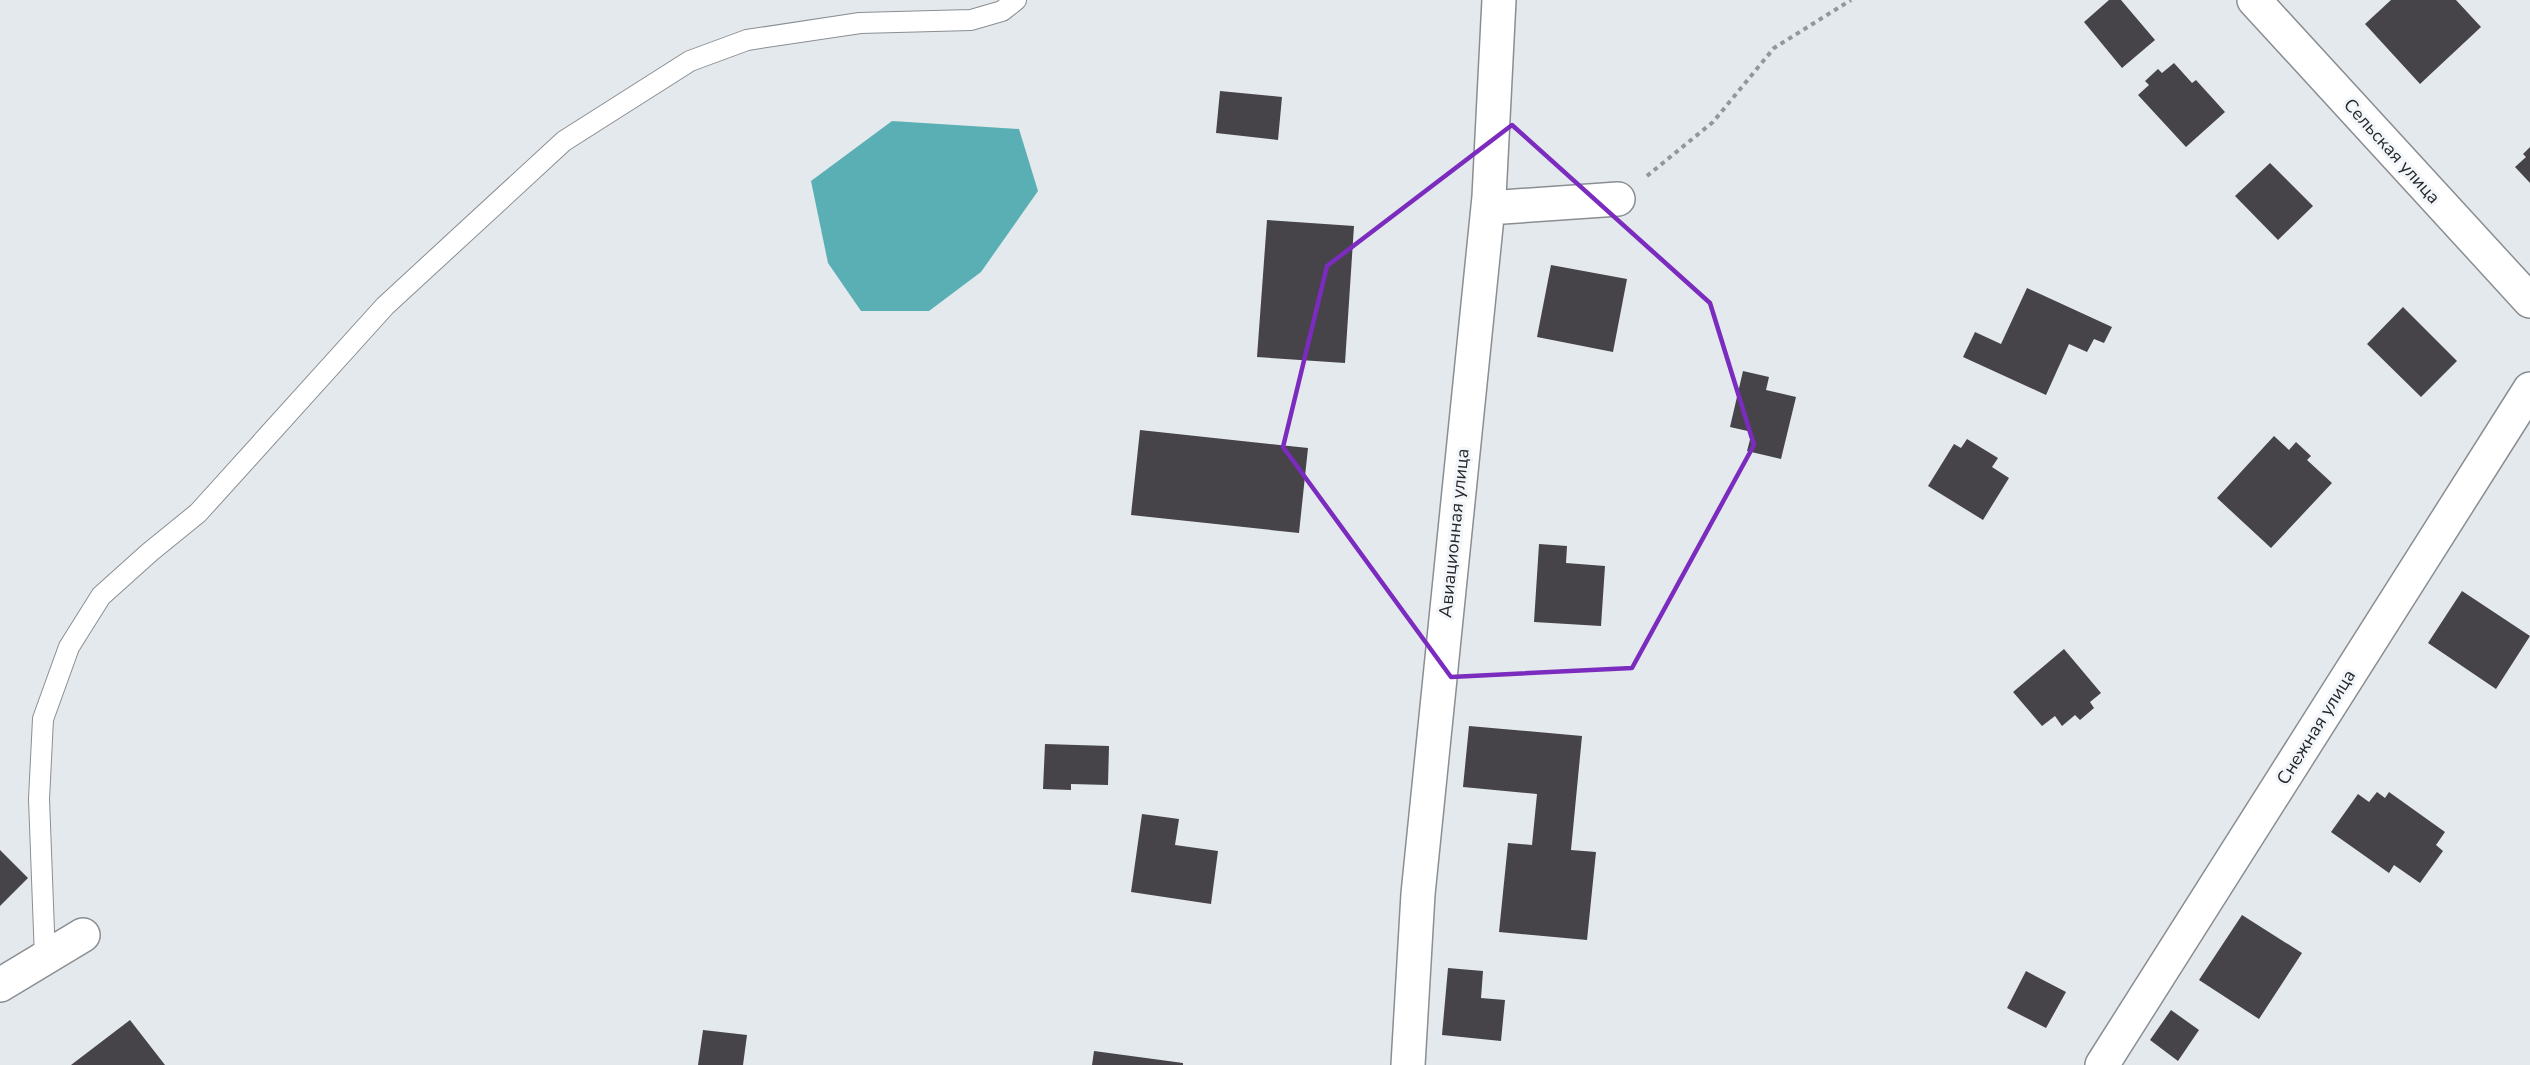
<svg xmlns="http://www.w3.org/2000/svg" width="2530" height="1065" viewBox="0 0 2530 1065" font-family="'Nunito Sans',sans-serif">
<rect width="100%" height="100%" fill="#e4e9ed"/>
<!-- water -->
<path fill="#5aafb5" d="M892 121 1019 129 1038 191 981 272 929 311H861L828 263 811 181Z"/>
<!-- building -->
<path fill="#464448" d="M2109 0H2121L2155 40 2122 68 2084 22Z
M2391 0H2456L2481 27 2420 84 2365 24Z
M2174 63 2192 83 2196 80 2225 112 2186 147 2138 95 2149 85 2145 81 2158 69 2162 73Z
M1220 91 1282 97 1278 140 1216 133Z
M2530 147V183L2515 167 2526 157 2523 154Z
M2270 163 2313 206 2278 240 2235 196Z
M1267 220 1354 226 1345 363 1257 357Z
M1551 265 1627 279 1613 352 1537 337Z
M2027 288 2112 327 2104 343 2094 339 2087 352 2069 344 2046 395 1963 357 1975 332 2001 344Z
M2403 307 2457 361 2421 397 2367 344Z
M1743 371 1769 377 1766 390 1796 397 1781 459 1747 451 1752 432 1730 427Z
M1140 430 1308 448 1299 533 1131 515Z
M2274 436 2289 450 2296 442 2311 456 2307 460 2332 483 2271 548 2217 498Z
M1967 439 1998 458 1992 467 2009 478 1983 520 1928 486 1954 444 1961 448Z
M1539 544 1567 546 1566 563 1605 566 1601 626 1534 622Z
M2462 591 2530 636 2496 689 2428 643Z
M2064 649 2101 693 2090 702 2094 708 2080 720 2075 715 2062 726 2055 716 2042 726 2013 692Z
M1469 726 1582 736 1571 850 1596 852 1587 940 1499 932 1508 843 1532 845 1537 794 1463 787Z
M1045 744 1109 746 1108 785 1071 784V790L1043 789Z
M2377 792 2385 798 2389 792 2445 832 2436 845 2443 851 2420 883 2394 865 2389 873 2331 832 2358 794 2369 802Z
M1142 814 1179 819 1175 845 1218 851 1211 904 1131 892Z
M0 850 28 878 0 906Z
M2242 915 2302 953 2259 1019 2199 980Z
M1448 968 1483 971 1481 998 1505 1000 1501 1041 1442 1035Z
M2026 971 2066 992 2046 1028 2007 1008Z
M2171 1010 2199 1030 2178 1061 2150 1040Z
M130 1020 165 1065H71Z
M703 1030 747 1035 743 1065H698Z
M1094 1051 1183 1063V1065H1092Z"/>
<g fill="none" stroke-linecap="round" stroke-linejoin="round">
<defs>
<path id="lane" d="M45 958 39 799 43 719 69 647 101 596 150 552 198 513 385 306 564 141 690 61 747 40 860 23 971 20 1002 11 1016 0"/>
<path id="street" d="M2254 0 2530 301
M1488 208 1618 199
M0 985 83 935
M1408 1065 1418 894 1489 197 1499 0
M2102 1065 2530 389"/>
</defs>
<!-- lane casing -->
<use href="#lane" stroke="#8a8e92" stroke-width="22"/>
<!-- street casing -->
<use href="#street" stroke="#8a8e92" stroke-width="36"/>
<!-- path -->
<path stroke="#93979a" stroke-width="4" stroke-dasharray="4.5 4.5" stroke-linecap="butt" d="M1647 176 1713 122 1774 48 1851 0"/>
<!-- lane -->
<use href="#lane" stroke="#fff" stroke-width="20"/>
<!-- street -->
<use href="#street" stroke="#fff" stroke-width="33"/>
</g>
<!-- marked area -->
<path fill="none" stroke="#7b2cbf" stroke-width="4.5" stroke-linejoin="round" d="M1512 125 1710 303 1754 445 1632 668 1451 677 1283 447 1327 266Z"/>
<g text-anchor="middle" stroke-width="6" stroke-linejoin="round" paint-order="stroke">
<!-- street labels -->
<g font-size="18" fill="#252728" stroke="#f2f6fa">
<text transform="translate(2392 151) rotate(48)" y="6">Сельская улица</text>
<text transform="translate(1454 533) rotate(-84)" y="6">Авиационная улица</text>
<text transform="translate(2316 727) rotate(-58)" y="6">Снежная улица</text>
</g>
</g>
</svg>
